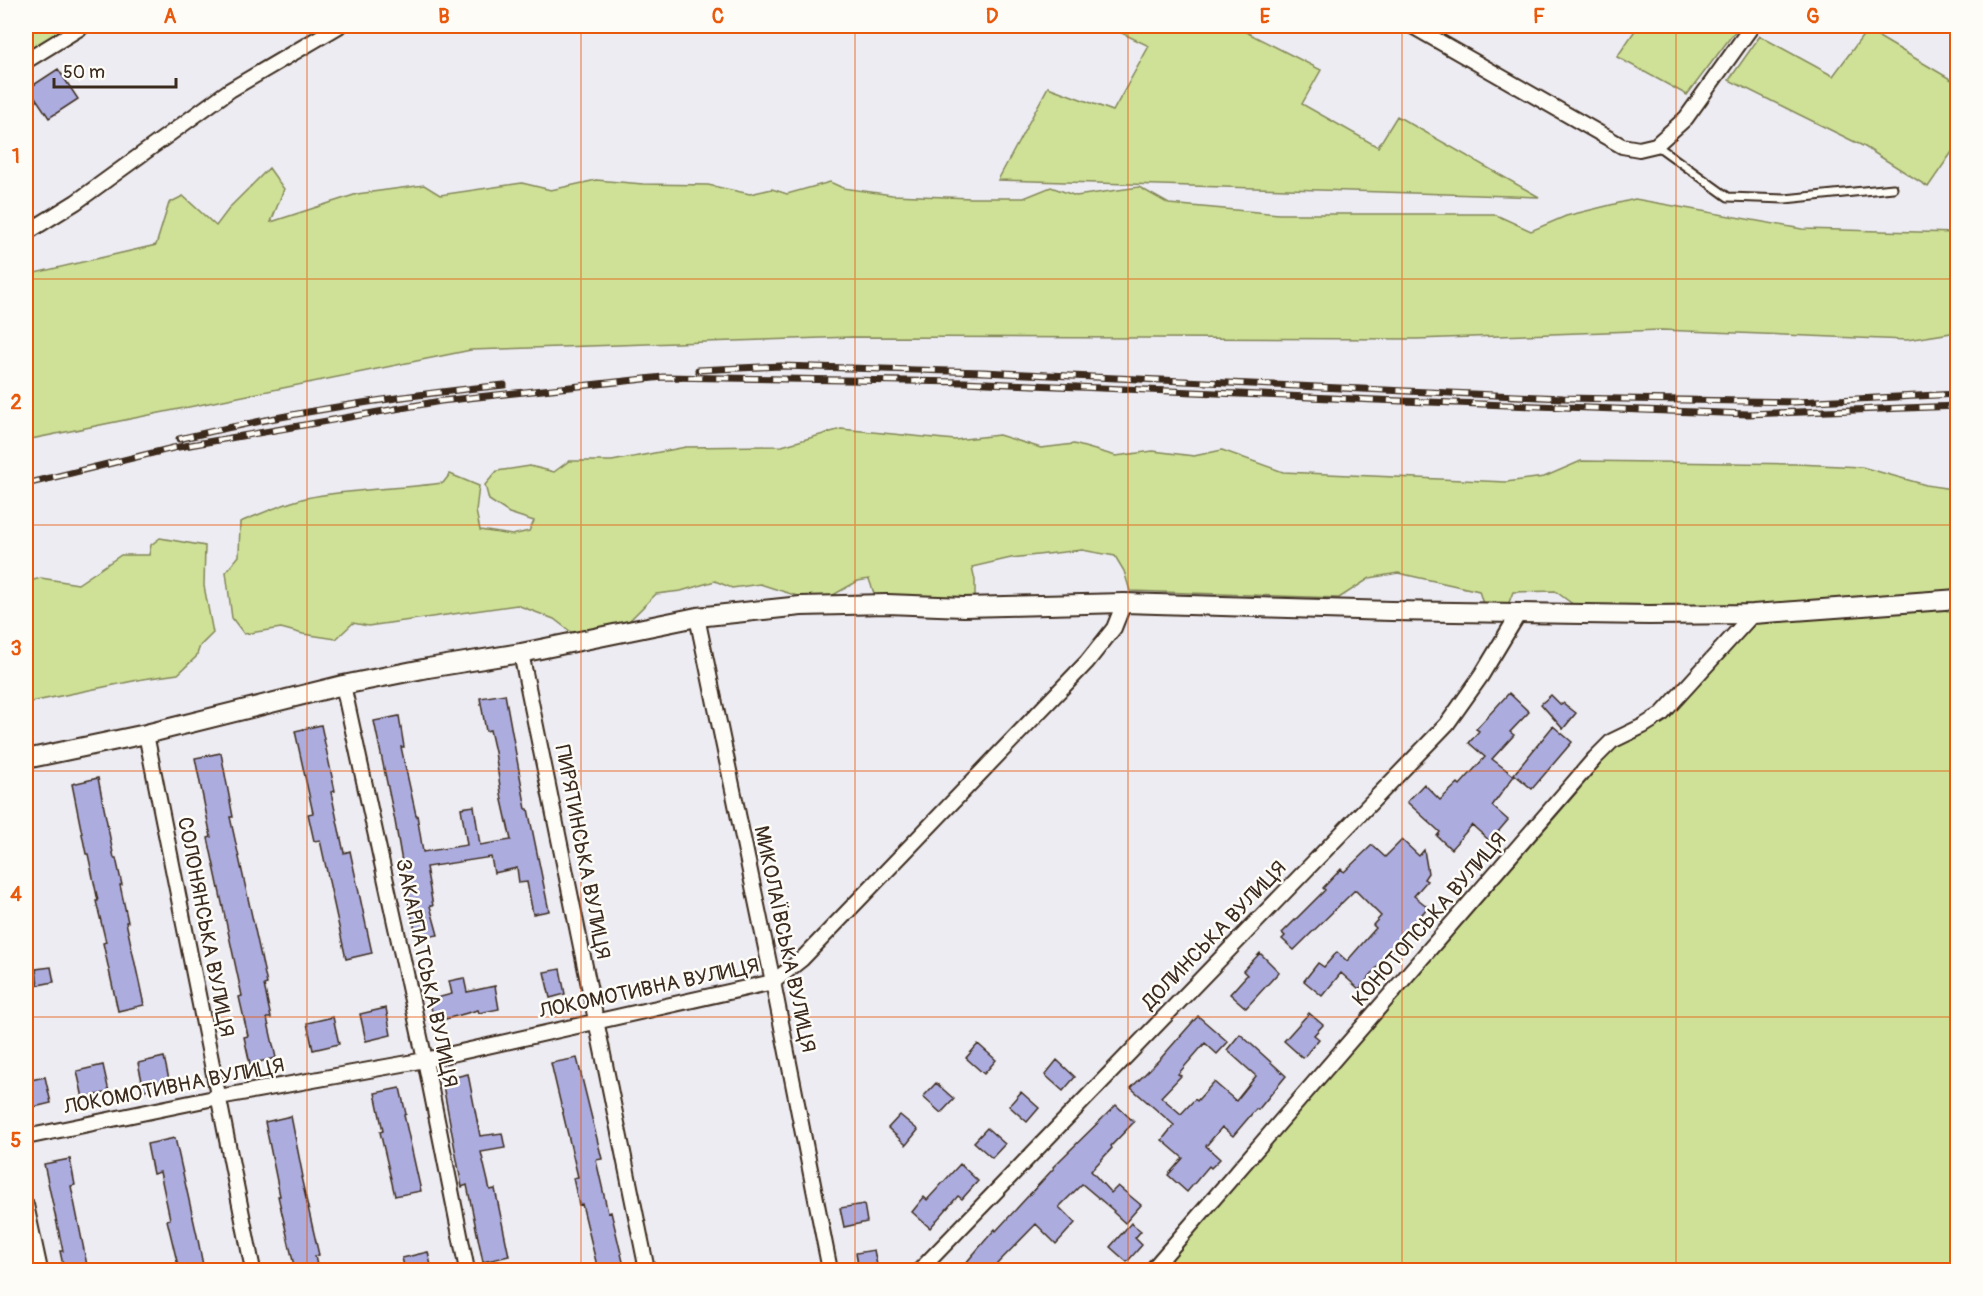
<svg xmlns="http://www.w3.org/2000/svg" width="1983" height="1296" viewBox="0 0 1983 1296" font-family="Pangolin,sans-serif">
<rect width="100%" height="100%" fill="#edecf2"/>
<filter id="ink" filterUnits="userSpaceOnUse"><feTurbulence type="fractalNoise" baseFrequency=".0167" numOctaves="2"/><feDisplacementMap in="SourceGraphic" scale="12" xChannelSelector="R" yChannelSelector="G"/><feConvolveMatrix kernelMatrix="1 2 1 2 8 2 1 2 1" color-interpolation-filters="sRGB"/></filter>
<g filter="url(#ink)">
<!-- green -->
<path fill="#cee196" stroke="#84865a" stroke-width="1.5" d="M26 26H69L26 54Z
M1107 26H1234L1321 70 1302 104 1378 147 1397 116 1539 197 998 180 1048 87 1113 111 1149 46Z
M1638 26H1739L1687 95 1617 57Z
M1867 30 1957 83V155L1952 152 1928 187 1865 147 1729 80 1760 36 1833 76Z
M269 168 284 189 271 222 357 194 424 185 440 195 522 183 551 190 596 180 643 184 708 185 750 194 772 189 787 194 830 182 843 188 892 195 972 198H1024L1051 187 1076 196 1139 187 1169 204 1279 214H1494L1531 231 1566 216 1635 199 1802 229 1957 233V332L1907 340 1661 330 1417 339 852 337 471 350 26 440V275L156 245 169 203 183 196 216 226 231 206Z
M841 429 955 440 999 435 1041 448 1074 444 1116 456 1153 451 1194 456 1222 450 1283 472 1506 482 1544 477 1581 461 1797 464 1862 467 1926 485 1958 490 1957 592 1747 608H1578L1555 591 1513 592 1508 605 1483 604 1479 591 1398 573 1370 578 1339 598 1130 591 1124 571 1115 556 1082 550 1011 558 972 567 975 580V600L877 602 869 579 858 581 819 603 760 584 732 588 715 581 681 591 656 594 629 621 575 635 554 619 517 605 368 626 353 623 336 639 303 634 281 628 244 634 232 618 226 572 239 556 240 522C261 514 284 503 306 498 351 489 398 489 443 483L450 474 479 486 476 511 480 530 512 535 529 531 534 521 509 513 489 500 485 485 497 471 530 466 554 472 569 461H612L686 447 782 446Z
M160 538 205 546 204 586 213 633 200 646 196 657 178 674 143 679 26 703V582L41 578 78 584 121 555H149L151 545Z
M1940 609 1957 613V1270H1161L1576 793 1611 749 1644 733 1682 703 1757 618Z"/>
<!-- building -->
<path fill="#acacde" stroke="#3b2a1e" stroke-width="1.5" d="M58 69 78 99 49 118 29 88Z
M1509 693 1529 712 1510 732 1514 735 1492 759 1514 776 1492 806 1508 820 1490 841 1472 825 1451 849 1437 836 1440 832 1407 802 1424 784 1440 800 1458 783 1460 785 1485 757 1469 743 1479 731 1476 729Z
M505 694 526 809H528L549 911 533 914 527 882 519 883 517 868 494 873 491 857 426 867 433 906H430L438 935 417 939 410 909 395 821 374 721 399 716 404 747H401L416 815H417L423 852 467 845 461 808 474 806 480 845 511 840 502 800 495 752 490 730 486 731 480 698Z
M1551 695 1561 705 1563 703 1576 713 1563 729 1541 704Z
M321 725 335 791 331 792 344 853 350 851 372 953 346 959 320 840 314 841 308 814 313 813 295 731Z
M1553 726 1572 742 1532 789 1514 774Z
M221 753 233 817H230L267 984 264 985 271 1018H267L276 1058 250 1064 244 1037 248 1036 239 997 242 996 208 838 211 837 195 758Z
M98 778 114 858H116L122 885H120L128 922H126L144 1005 118 1011 103 943 106 942 96 901H98L88 854H86L72 784Z
M1402 840 1419 856 1424 850 1428 873 1424 879 1427 881 1414 896 1428 907 1359 989 1341 973 1322 996 1304 981 1318 963 1324 967 1337 952 1347 961 1376 928 1373 925 1381 916 1355 890 1294 950 1282 939 1285 936 1282 933 1325 890 1323 888 1341 869 1344 872 1372 845 1385 857Z
M1260 953 1279 972 1246 1008 1230 994 1247 975 1243 971Z
M51 967 54 982 38 985 36 969Z
M560 969 565 994 550 998 544 972Z
M464 978 467 992 495 986 499 1009 479 1013 478 1010 435 1022 429 1000 452 994 449 981Z
M386 1008 391 1035 366 1041 360 1014Z
M1309 1013 1323 1025 1314 1035 1319 1039 1303 1058 1284 1041Z
M1198 1016 1228 1042 1217 1054 1205 1043 1178 1074 1181 1076 1161 1097 1181 1114 1195 1099 1197 1101 1214 1082 1236 1101 1256 1076 1227 1050 1240 1034 1286 1076 1258 1110 1256 1109 1233 1136 1222 1127 1206 1146 1220 1159 1211 1168 1209 1166 1187 1192 1168 1175 1183 1158 1162 1140 1174 1125 1131 1088 1161 1058Z
M333 1017 339 1044 313 1050 307 1023Z
M978 1044 996 1060 984 1074 966 1058Z
M164 1057 170 1084 144 1090 138 1063Z
M577 1058 602 1159 596 1160 608 1213 611 1212 625 1270H598L582 1204 579 1205 573 1178 578 1177 551 1063Z
M1057 1060 1075 1077 1063 1091 1045 1075Z
M103 1065 109 1092 83 1098 77 1071Z
M468 1074 480 1136 502 1133 505 1148 481 1152 490 1190 495 1189 509 1256 483 1262 467 1185 462 1187 442 1080Z
M45 1077 51 1103 26 1109V1081Z
M936 1083 954 1099 941 1113 923 1097Z
M400 1088 406 1114 404 1115 421 1191 395 1196 380 1132 383 1131 375 1093Z
M1021 1092 1039 1108 1027 1122 1009 1106Z
M1116 1105 1134 1122 1111 1146 1112 1148 1091 1171 1111 1193 1118 1186 1141 1205 1125 1223 1113 1212 1114 1211 1082 1184 1059 1207 1075 1223 1056 1244 1036 1224 991 1270H972L965 1264 995 1229 996 1231 1054 1168 1053 1167Z
M900 1115 918 1130 906 1145 888 1128Z
M291 1116 303 1177H301L319 1255 315 1256 318 1270H295L278 1196H280L265 1122Z
M987 1128 1005 1144 992 1158 974 1142Z
M175 1138 198 1240 204 1270H179L167 1220 170 1219 160 1172 153 1174 147 1144Z
M70 1159 75 1185 71 1186 88 1270H64L60 1251H63L44 1164Z
M960 1164 978 1181 962 1199 958 1196 930 1228 912 1212 924 1197 927 1200Z
M864 1204 867 1222 844 1227 840 1208Z
M1131 1223 1141 1231 1135 1238 1142 1245 1127 1262 1110 1247Z
M874 1250 878 1270H859L856 1253Z
M428 1252 432 1270H405L402 1258Z"/>
<g fill="none" stroke-linecap="round" stroke-linejoin="round">
<defs>
<path id="lane" d="M1656 145 1728 197 1785 199 1893 188"/>
<path id="street" d="M1412 26 1622 146 1639 149 1656 145 1686 118 1752 26
M26 61 83 26
M26 233 76 202 230 90 339 26
M697 617 773 982 830 1270
M521 653 647 1270
M343 685 425 1060 467 1270
M146 734 253 1270
M26 1137 219 1097 425 1060 773 982 802 959 1087 662 1114 628 1124 603
M26 1205 40 1270
M920 1270 1447 724 1481 676 1519 613
M1152 1270 1595 758 1612 741 1643 726 1662 714 1753 614"/>
<path id="secondary" d="M26 759 146 734 343 685 428 668 521 653 697 617 801 606 887 604 964 607 1124 603 1391 611 1649 615 1753 614 1958 599"/>
</defs>
<!-- lane casing -->
<use href="#lane" stroke="#3b2a1e" stroke-width="11"/>
<!-- street casing -->
<use href="#street" stroke="#3b2a1e" stroke-width="18"/>
<!-- secondary casing -->
<use href="#secondary" stroke="#3b2a1e" stroke-width="22"/>
<!-- lane -->
<use href="#lane" stroke="#fdfcf7" stroke-width="7"/>
<!-- street -->
<use href="#street" stroke="#fdfcf7" stroke-width="14"/>
<!-- secondary -->
<use href="#secondary" stroke="#fdfcf7" stroke-width="18"/>
<defs>
<path id="rail" d="M698 370 781 366 983 372 1563 398 1795 402 1958 394
M179 439C286 413 395 396 504 385
M26 484 173 448 441 401 663 377 964 382 1376 400 1748 414 1958 406"/>
</defs>
<!-- rail casing -->
<use href="#rail" stroke="#3b2a1e" stroke-width="7"/>
<!-- rail -->
<use href="#rail" stroke="#fdfcf7" stroke-width="4.5" stroke-dasharray="14" stroke-linecap="butt"/>
</g>
</g>
<!-- grid -->
<path fill="none" stroke="#e8590c" stroke-width="1.5" stroke-opacity="0.55" d="M307 26V1270M581 26V1270M855 26V1270M1128 26V1270M1402 26V1270M1676 26V1270M26 279H1958M26 525H1958M26 771H1958M26 1017H1958"/>
<g text-anchor="middle" stroke-width="5" stroke-linejoin="round" paint-order="stroke">
<!-- street labels -->
<g font-size="21" fill="#3b2a1e" stroke="#fdfcf7">
<text transform="translate(583 852) rotate(79)" y="7">ПИРЯТИНСЬКА ВУЛИЦЯ</text>
<text transform="translate(1429 919) rotate(-49)" y="7">КОНОТОПСЬКА ВУЛИЦЯ</text>
<text transform="translate(206 927) rotate(79)" y="7">СОЛОНЯНСЬКА ВУЛИЦЯ</text>
<text transform="translate(1214 935) rotate(-46)" y="7">ДОЛИНСЬКА ВУЛИЦЯ</text>
<text transform="translate(785 939) rotate(78)" y="7">МИКОЛАЇВСЬКА ВУЛИЦЯ</text>
<text transform="translate(427 973) rotate(78)" y="7">ЗАКАРПАТСЬКА ВУЛИЦЯ</text>
<text transform="translate(649 988) rotate(-12)" y="7">ЛОКОМОТИВНА ВУЛИЦЯ</text>
<text transform="translate(174 1086) rotate(-11)" y="7">ЛОКОМОТИВНА ВУЛИЦЯ</text>
</g>
</g>
<!-- margin -->
<rect width="1983" height="1296" fill="none" stroke="#fdfcf7" stroke-width="66"/>
<!-- scale -->
<path d="M54 78v9h122v-9" fill="none" stroke="#3b2a1e" stroke-width="3"/>
<text x="63" y="78" font-size="18" fill="#3b2a1e" stroke="#fdfcf7" stroke-width="4.5" paint-order="stroke">50 m</text>
<rect x="33" y="33" width="1917" height="1230" fill="none" stroke="#e8590c" stroke-width="2"/>
<g font-size="20" text-anchor="middle" font-weight="bold" fill="#e8590c">
<text x="170" y="23">A</text>
<text x="444" y="23">B</text>
<text x="718" y="23">C</text>
<text x="992" y="23">D</text>
<text x="1265" y="23">E</text>
<text x="1539" y="23">F</text>
<text x="1813" y="23">G</text>
<text x="16" y="163">1</text>
<text x="16" y="409">2</text>
<text x="16" y="655">3</text>
<text x="16" y="901">4</text>
<text x="16" y="1147">5</text>
</g>
</svg>
